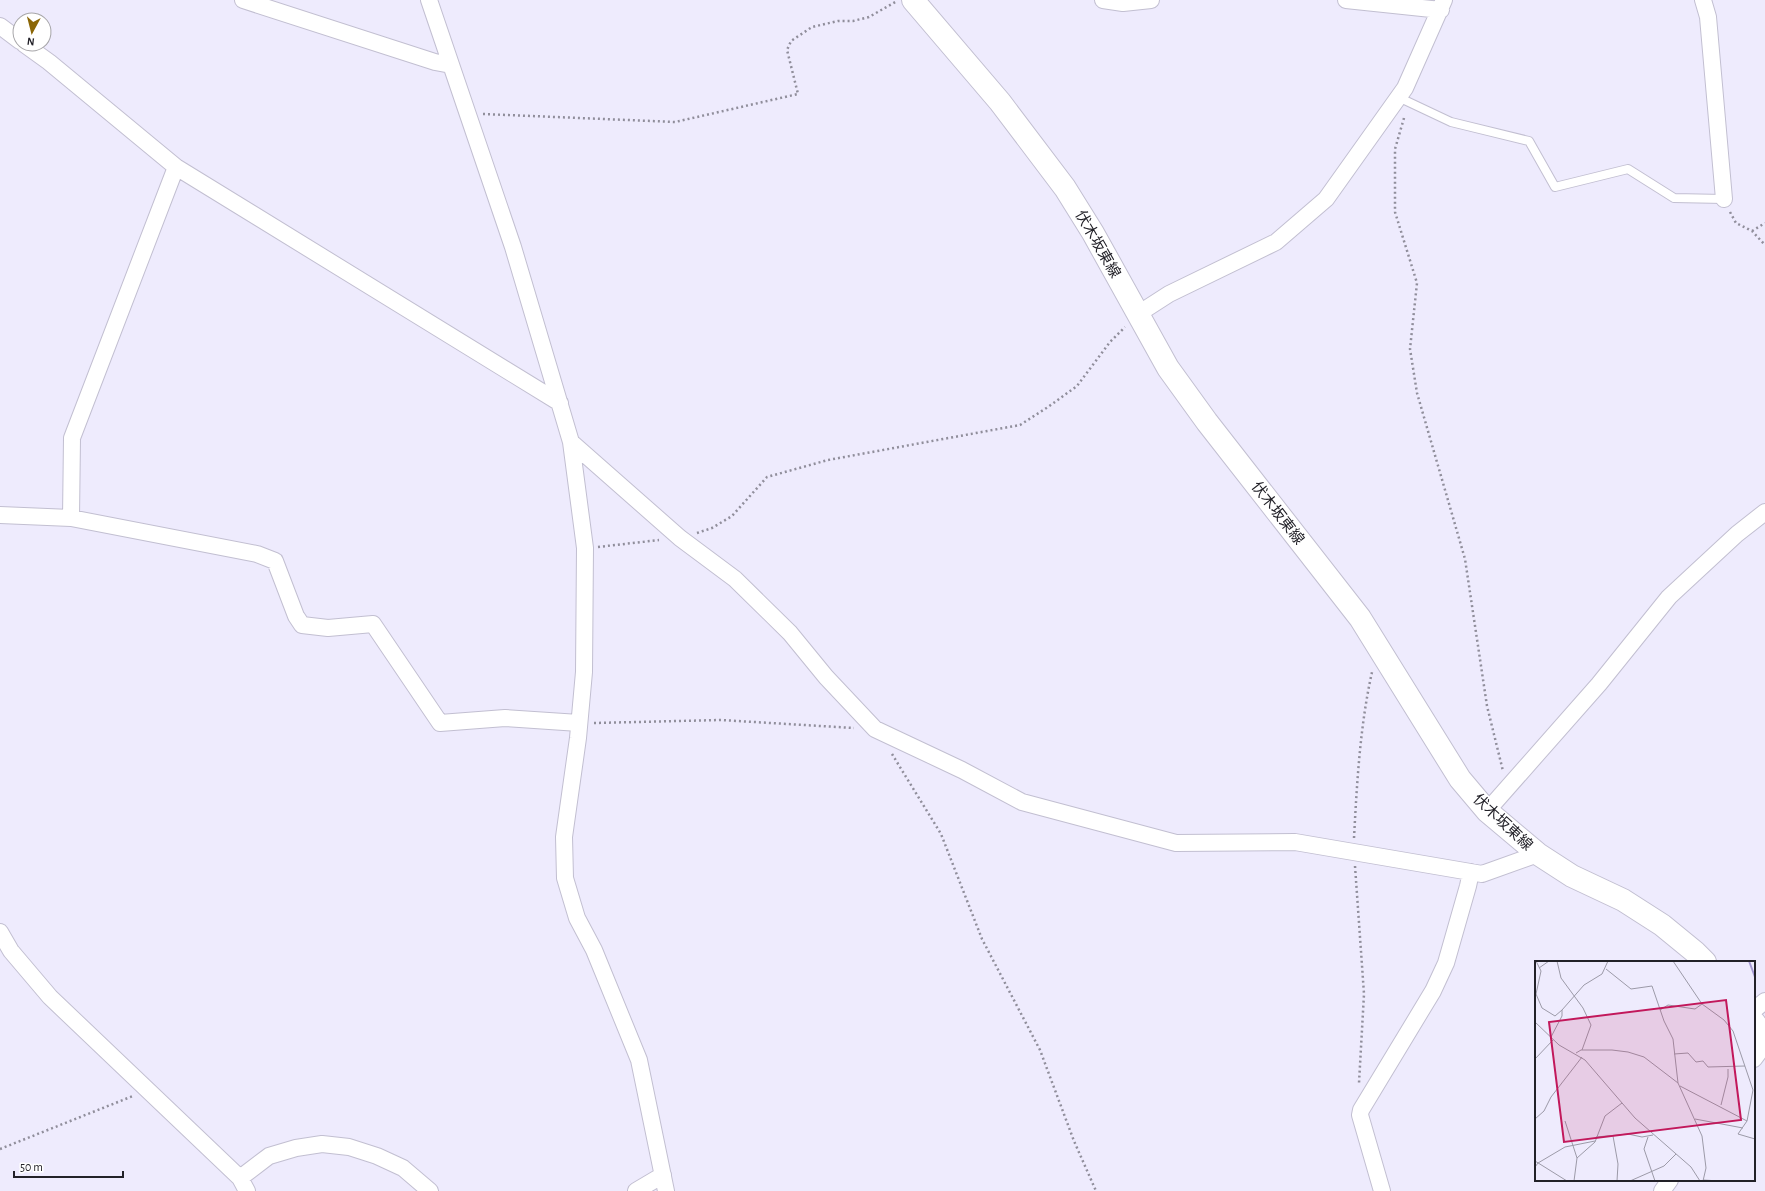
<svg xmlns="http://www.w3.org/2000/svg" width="1765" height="1191" viewBox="0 0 1765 1191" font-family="'Alegreya Sans','Noto Sans JP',sans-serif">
<rect width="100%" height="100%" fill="#eeebfd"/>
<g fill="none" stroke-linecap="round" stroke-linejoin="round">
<defs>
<path id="service" d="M1398 97 1451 122 1529 141 1555 187 1628 169 1674 198 1724 199"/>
<path id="minor" d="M243 0 435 62 451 65
M429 0 513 247 571 442 585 548 584 672 578 738 564 837 565 878 577 918 594 950 639 1060 666 1191
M1103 0 1123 3 1151 0
M1346 0 1441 10
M1703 0 1708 17 1724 199
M0 26 20 41
M24 44 49 62 176 167 560 403
M1138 314 1169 294 1276 242 1326 199 1405 88 1444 0
M571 442 680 538 735 579 790 633 826 677 875 729 962 770 1022 802 1176 843 1295 842 1482 874 1538 854
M0 515 71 518 257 554 275 561 296 616 302 625 328 628 373 624 440 723 505 718 579 723
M71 518 72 438 176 167
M1487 811 1599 684 1669 597 1737 534 1765 512
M0 932 11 951 50 997 240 1178 247 1191
M1754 1010 1765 1001
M1754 1059 1765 1044
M240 1178 269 1156 296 1148 322 1144 349 1147 377 1156 403 1168 430 1191
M636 1191 663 1175
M1382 1191 1360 1115 1361 1110 1433 991 1446 963 1468 886 1471 872
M1662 1191 1670 1180"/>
<path id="secondary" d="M913 0 1000 102 1065 188 1093 233 1168 368 1207 422 1360 618 1460 779 1487 811 1538 854 1572 876 1623 900 1662 925 1695 952 1705 962
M1754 1022 1765 1037"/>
</defs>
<!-- service casing -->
<use href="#service" stroke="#c2bfd1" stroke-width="10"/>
<!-- minor casing -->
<use href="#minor" stroke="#c2bfd1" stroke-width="18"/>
<!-- secondary casing -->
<use href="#secondary" stroke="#c2bfd1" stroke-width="24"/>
<!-- path -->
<path stroke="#908e9b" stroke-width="2.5" stroke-dasharray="2 3" stroke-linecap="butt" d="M483 114 675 122 798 94 787 50 791 41 812 27 838 21H853L869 17 897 1
M1404 118 1395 149V212L1417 283 1410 349 1417 393 1465 559 1487 706 1503 771
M1730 212 1736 223 1752 231 1765 245
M1752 231 1765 223
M697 533 712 528 732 516 767 477 828 460 1020 425 1048 407 1077 386 1110 342 1125 327
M598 547 659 540
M594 723 721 720 854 728
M892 754 941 834 982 939 1040 1050 1074 1141 1096 1191
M1354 838C1357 782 1360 726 1372 672
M1355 866 1364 994 1359 1083
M0 1149 133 1096"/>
<!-- service -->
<use href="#service" stroke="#fff" stroke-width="8"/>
<!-- minor -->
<use href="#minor" stroke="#fff" stroke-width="16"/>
<!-- secondary -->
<use href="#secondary" stroke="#fff" stroke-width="22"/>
</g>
<g text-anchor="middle" stroke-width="3" stroke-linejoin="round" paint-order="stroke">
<!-- street labels -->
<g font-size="15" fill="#222128" stroke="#fff">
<text transform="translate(1098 244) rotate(60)" y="5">伏木坂東線</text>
<text transform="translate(1278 513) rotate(52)" y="5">伏木坂東線</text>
<text transform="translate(1503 822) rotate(43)" y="5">伏木坂東線</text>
</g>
</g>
<!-- overview -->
<g transform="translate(1535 961)">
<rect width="220" height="220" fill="#eeebfd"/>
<path fill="none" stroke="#a397d1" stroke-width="2" d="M214 0 220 16"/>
<path fill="none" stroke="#9c9aa8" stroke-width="1" d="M1 0 6 10 1 33 7 47 20 55 27 49M22 0 26 17 48 47 56 64 47 89M138 0 167 43 189 59 198 70 218 129 212 160 203 173 220 178M4 7 14 0M71 8 96 28 117 25 129 60 138 78 143 122 167 175 171 207 168 220M125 49 133 44 160 48 167 43M0 61 24 84 50 99 100 157 156 206 165 220M16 76 27 55V49L49 24 67 13 73 0M41 92 46 89H77L93 91 109 96 143 122M139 93 153 92 161 101 168 100 173 106 210 105M0 98 18 79M145 125 212 160M186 144 193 116V108M0 158 9 150 16 136 47 96M160 158 208 167M30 160 42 197 39 220M78 175 83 203 82 220M61 176 93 173 107 176 118 174M113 176 109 188 120 220M42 197 60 181 70 155 87 142M0 200 32 220M0 206 3 202 30 186 60 180M168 219 185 220M95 220 129 205 141 193"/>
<path fill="#c2185b" fill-opacity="0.15" stroke="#c2185b" stroke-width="2" d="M191 39 206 159 29 181 14 61Z"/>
<rect width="220" height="220" fill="none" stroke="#222128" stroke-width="2"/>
</g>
<!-- north arrow -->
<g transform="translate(32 32) rotate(187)"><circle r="19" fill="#ffffff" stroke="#a7a6a9"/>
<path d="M0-3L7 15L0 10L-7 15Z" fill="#8b6606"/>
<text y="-6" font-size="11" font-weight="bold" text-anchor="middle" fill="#222128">N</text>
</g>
<!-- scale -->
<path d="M14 1171v6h109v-6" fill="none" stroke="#222128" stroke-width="2"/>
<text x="20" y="1171" font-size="12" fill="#222128" stroke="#ffffff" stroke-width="3" paint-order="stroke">50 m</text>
</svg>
